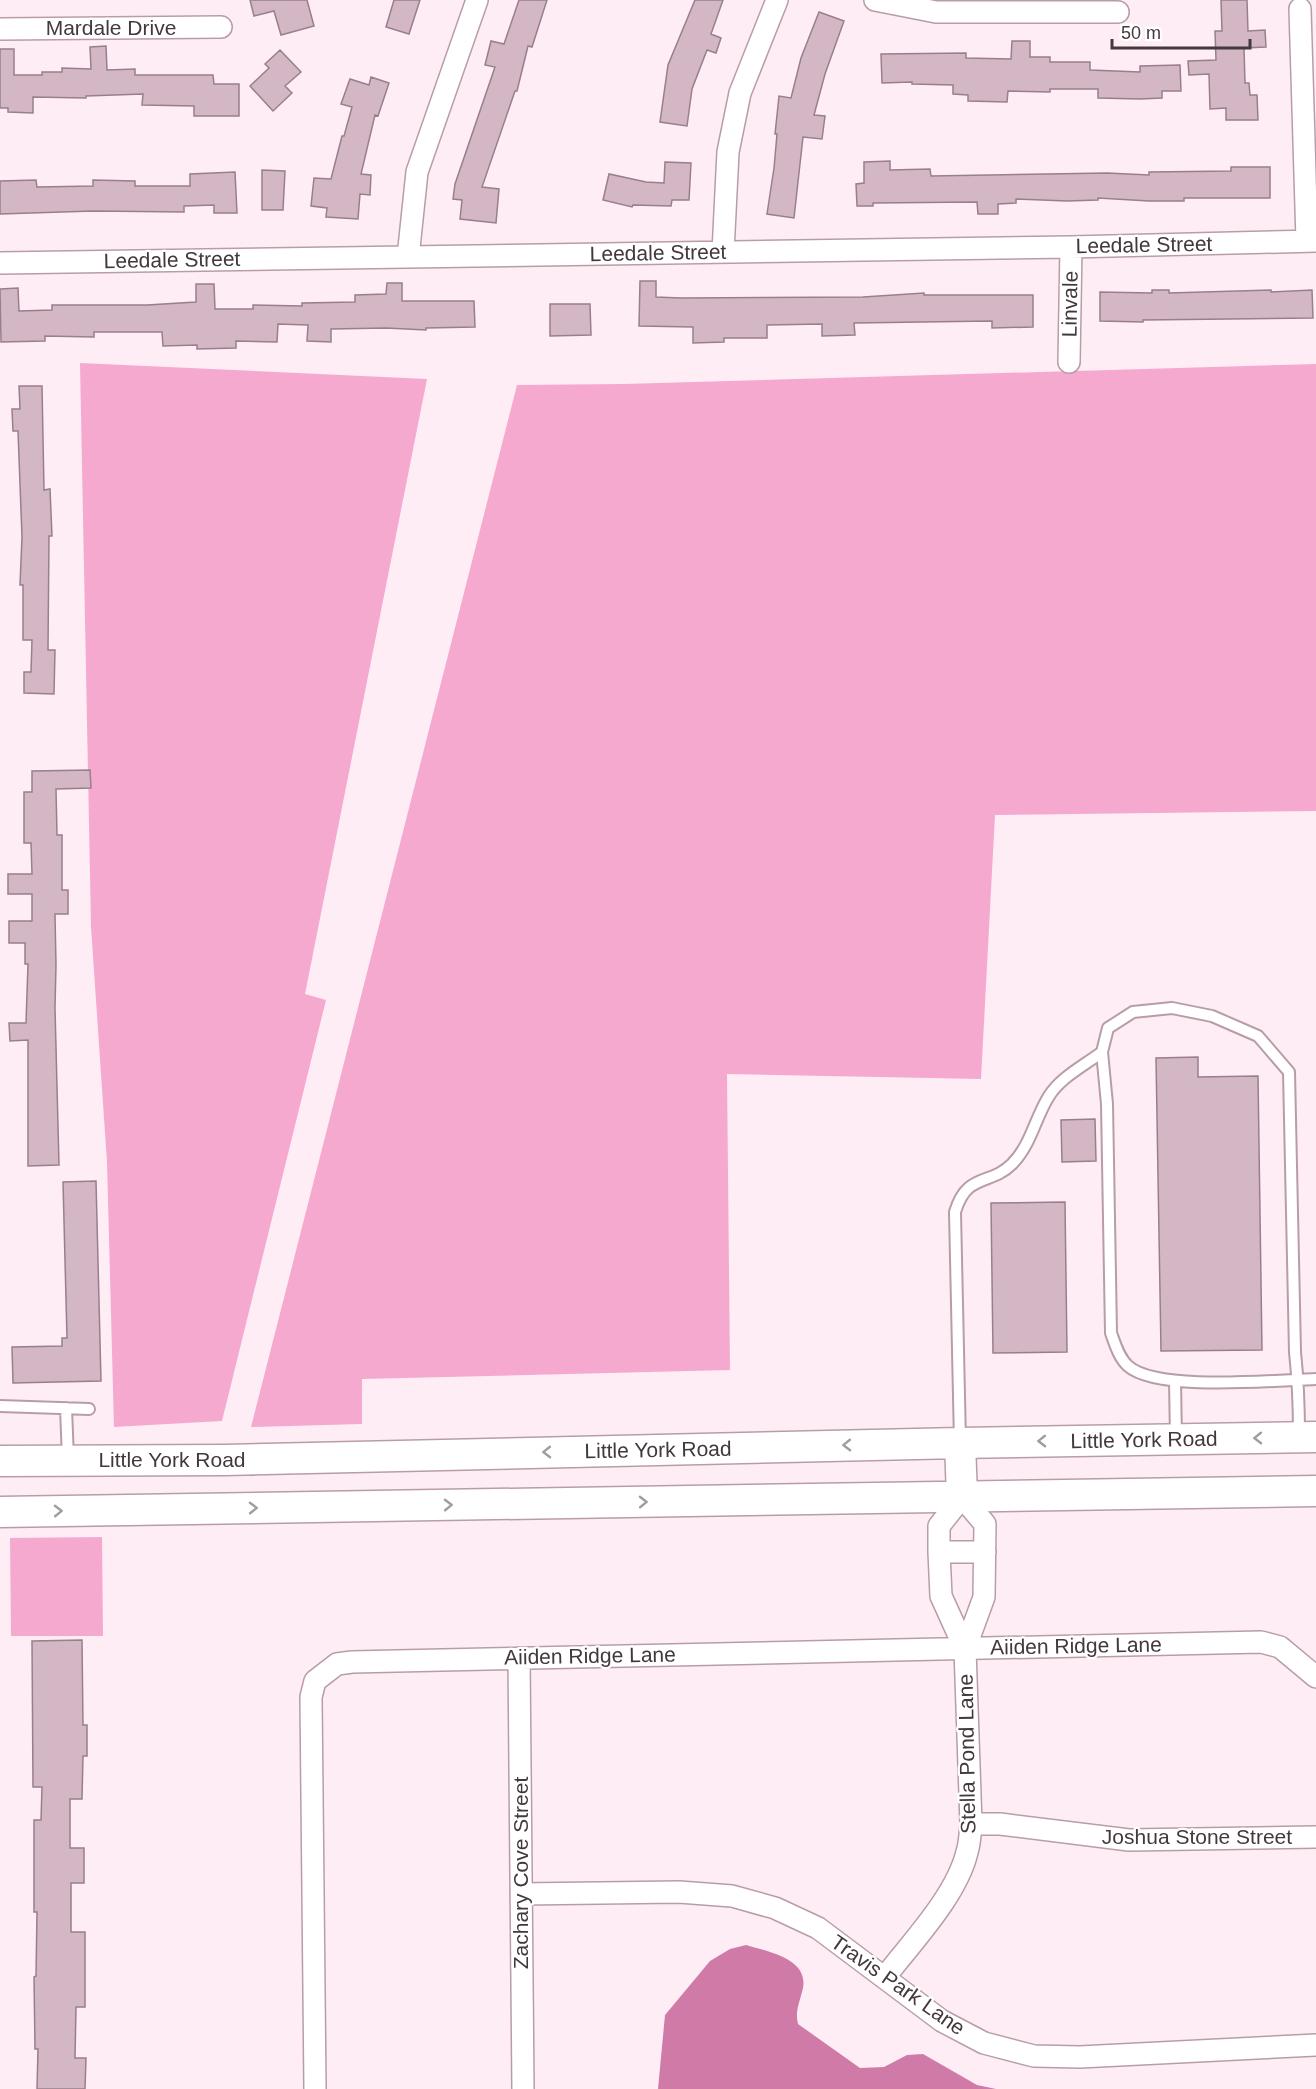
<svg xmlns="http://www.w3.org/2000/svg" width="1316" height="2089" viewBox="0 0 1316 2089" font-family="Arial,sans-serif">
<rect width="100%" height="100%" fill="#ffedf5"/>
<!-- green -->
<path fill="#f6a9cf" d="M80 363 427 379 305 994 326 1000 222 1421 114 1427 107 1162 91 927Z
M1316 364V811L995 815 981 1079 727 1074 730 1370 362 1379V1424L251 1427 517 385 623 384Z
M102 1537 103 1636H11L10 1538Z"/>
<!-- water -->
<path fill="#d07ba7" d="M746 1945C769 1952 812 1959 802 1992 799 2004 795 2012 798 2024L860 2068 884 2067 907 2055 923 2054 977 2085 996 2089H658L665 2015 710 1961 730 1949Z"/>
<!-- building -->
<path fill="#d3b7c4" stroke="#997f8b" stroke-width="1.5" d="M250 0H307L314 26 281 35 274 11 254 16Z
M394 0H420L409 34 386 27Z
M519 0H547L532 47 528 46 517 91H515L482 187 499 189 496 223 460 219 462 200 453 199 455 184 495 67 485 65 491 41 504 44Z
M695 0H723L711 34 721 38 716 53 707 50 692 89 687 126 660 122 668 65Z
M1221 0H1247L1248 31 1265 30 1266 47 1244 48 1245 83H1249L1250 95H1257L1258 120H1226V108L1210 109 1209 74 1189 75 1188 61 1216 60 1215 31H1222Z
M819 12 844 21 825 74 814 115 825 116 822 139 803 137 794 218 767 214 774 168 777 134H775L779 96 791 98 801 58Z
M1012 41H1030V57H1050V62H1090V70L1140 72V66L1180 65 1181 91H1162V98L1140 99 1098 98V89H1050V92L1008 91 1007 102 968 101V95L953 94V85L912 84V82L882 83 881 54 966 53V58L1011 59Z
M106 46 107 70 135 69V75H213L214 84H239V116H194V106L142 105 143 94 86 96V98L33 97V113L8 112V108H0V49H14V75H42V72H62V68L91 69 90 47Z
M280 50 301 72 285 86 292 93 273 111 250 86 269 68 265 64Z
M371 77 389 83 378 116 375 115 361 174 371 175 370 195 360 194 358 219 326 217 327 208 311 206 314 178 331 179 342 136H344L352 107 341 104 350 79 369 85Z
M890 161V170L930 169 931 176 1107 173 1149 175V172L1231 171V167H1270V198H1184V201H1149L1098 198V200L1067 201 1016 199V203L998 204V214H978L977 202 873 203V206H857L856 184 864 183V162Z
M665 162 691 163 689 200H672L671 206 633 205 632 207 603 200 609 174 646 182 664 183Z
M262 170 285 171 283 210H262Z
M235 172 237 213H214V205L184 206V212L93 211 0 214V181L36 180 37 187 93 186V180L135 181V186H190V174Z
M640 281H656V297L681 298 863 297 924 293V295H1033V327L992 328V321L854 323 855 335 822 336V324L767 325V338H724V342L693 343V327L639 326Z
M387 283H402V301H474L475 327 426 328V330L386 328 331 329V342L307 341 308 325 278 324 277 342 236 341V348L197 349V345L163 346 162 332H94V337L45 336V341L1 342 0 289 18 288 19 311 52 310V305H147L196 302V284H214L215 309H253V305L302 306V303L355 302V295L386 294Z
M1152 290H1169V293L1271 290V292L1312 290 1313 318 1143 320V322L1100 321V292L1152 293Z
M550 304H590L591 335 550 336Z
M19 386H42L44 490 50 489 52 536H49L48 650H55L54 694 24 693V672H31L32 640H23V585H20L22 537 18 431H13L12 409H20Z
M90 770 91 788 56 789 57 835H62V890H68V914H55L56 965 55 1008 59 1165 28 1166V1040L10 1041 9 1023H26L28 964H25V943H9V921H32V894H8V874H32L31 843H24V792H32V771Z
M1198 1057V1077L1258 1076 1262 1350 1161 1351 1156 1058Z
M1095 1119 1096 1161 1062 1162 1061 1120Z
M96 1181 101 1381 13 1383 12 1347 62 1346V1338H67L63 1182Z
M1065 1202 1067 1352 993 1353 991 1203Z
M82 1640 83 1725H87V1756H83L82 1799H70V1848H84V1883H71V1932H85V2007H76L75 2058H86L85 2089H37L38 2049H35L34 1977 36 1976 37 1912H34V1820H41L42 1787H33L32 1641Z"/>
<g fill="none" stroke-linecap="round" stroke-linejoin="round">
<defs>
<path id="service" d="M1175 1381 1176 1439
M0 1406 89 1409
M66 1408 68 1459
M1299 1437C1299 1408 1298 1380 1295 1352L1289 1072 1258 1036 1212 1016 1172 1008 1133 1012 1108 1028 1102 1052 1107 1104 1111 1333C1115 1344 1119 1358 1128 1366 1157 1392 1276 1380 1316 1379
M960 1442 955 1212C967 1172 990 1186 1012 1164 1031 1145 1035 1118 1049 1096 1061 1077 1085 1065 1102 1052"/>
<path id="minor" d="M875 0 936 12H1118
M1300 9 1307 241
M0 29 221 27
M723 252 728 152 740 93 777 0
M408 257 417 172 477 0
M0 263 1071 247 1316 241
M1069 362 1071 247
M962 1497 985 1524 984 1597 965 1649 941 1596 939 1552V1526Z
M939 1552H985
M519 1658 523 2089
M971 1824H1000L1129 1840 1316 1837
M521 1894 679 1892 732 1896 775 1908 818 1928 942 2021 984 2043 1034 2056 1080 2057 1316 2045
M885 1977C912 1942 957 1895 967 1852 970 1843 970 1833 971 1824L965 1649
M315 2089 311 1697 315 1681 337 1664 352 1662 1261 1642 1280 1647 1316 1677"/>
<path id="secondary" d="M960 1443 962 1497
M0 1461 225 1460 960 1443 1316 1437
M0 1512 1316 1491"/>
</defs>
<!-- service casing -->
<use href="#service" stroke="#b89da9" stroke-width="14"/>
<!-- minor casing -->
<use href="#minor" stroke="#b89da9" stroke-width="24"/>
<!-- secondary casing -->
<use href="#secondary" stroke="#b89da9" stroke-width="33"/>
<!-- service -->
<use href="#service" stroke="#fff" stroke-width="10"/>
<!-- minor -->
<use href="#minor" stroke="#fff" stroke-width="21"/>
<!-- secondary -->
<use href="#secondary" stroke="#fff" stroke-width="30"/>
</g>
<!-- one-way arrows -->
<defs><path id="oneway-chevron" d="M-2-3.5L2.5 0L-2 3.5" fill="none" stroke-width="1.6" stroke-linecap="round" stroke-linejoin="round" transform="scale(1.5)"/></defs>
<g stroke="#a19c9e">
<use href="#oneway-chevron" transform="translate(1258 1438) rotate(179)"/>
<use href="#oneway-chevron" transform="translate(1042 1441) rotate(179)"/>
<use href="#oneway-chevron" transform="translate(847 1445) rotate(179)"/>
<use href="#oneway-chevron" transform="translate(547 1452) rotate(179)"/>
<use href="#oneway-chevron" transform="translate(643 1502) rotate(-1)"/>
<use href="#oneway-chevron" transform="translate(448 1505) rotate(-1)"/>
<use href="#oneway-chevron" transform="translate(253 1508) rotate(-1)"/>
<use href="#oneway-chevron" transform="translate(58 1511) rotate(-1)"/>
</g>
<g text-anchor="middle" stroke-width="4.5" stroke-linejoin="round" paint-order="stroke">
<!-- street labels -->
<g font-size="21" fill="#43383d" stroke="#fff">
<text x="111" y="35">Mardale Drive</text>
<text transform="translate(1144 245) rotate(-1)" y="7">Leedale Street</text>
<text transform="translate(658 253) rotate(-1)" y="7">Leedale Street</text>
<text transform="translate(172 260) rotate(-1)" y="7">Leedale Street</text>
<text transform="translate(1070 304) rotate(-89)" y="7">Linvale</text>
<text transform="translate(1144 1440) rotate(-1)" y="7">Little York Road</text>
<text transform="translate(658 1450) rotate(-1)" y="7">Little York Road</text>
<text x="172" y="1467">Little York Road</text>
<text transform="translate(1076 1646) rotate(-1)" y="7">Aiiden Ridge Lane</text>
<text transform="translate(590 1656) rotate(-1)" y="7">Aiiden Ridge Lane</text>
<text transform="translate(967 1754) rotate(-91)" y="7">Stella Pond Lane</text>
<text x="1197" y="1844">Joshua Stone Street</text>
<text transform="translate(521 1873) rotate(-90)" y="7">Zachary Cove Street</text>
<text transform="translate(898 1985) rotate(35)" y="7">Travis Park Lane</text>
</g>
</g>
<!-- scale -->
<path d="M1112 39v9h138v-9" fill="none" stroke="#43383d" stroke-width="3"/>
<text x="1121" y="39" font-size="18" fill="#43383d" stroke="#ffffff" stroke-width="4.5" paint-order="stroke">50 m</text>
</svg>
